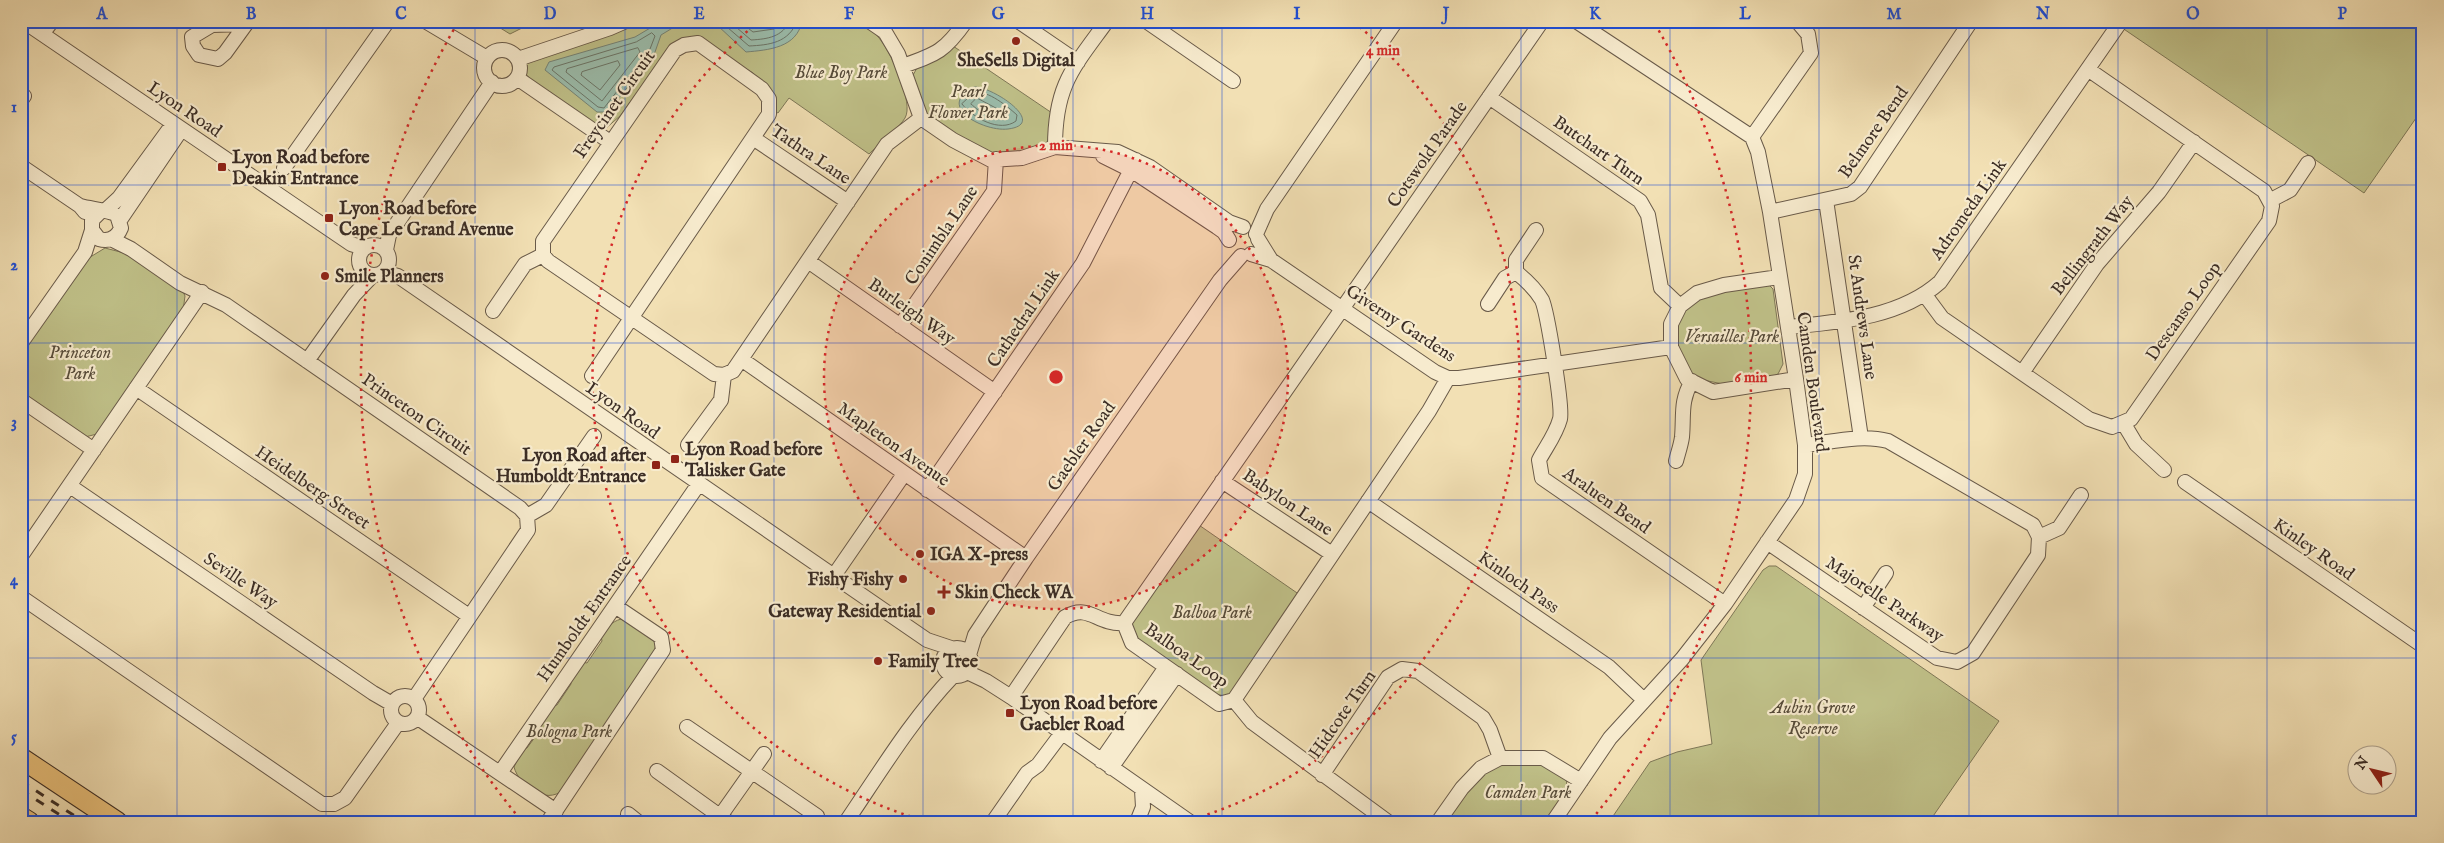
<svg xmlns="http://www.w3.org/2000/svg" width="2444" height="843" viewBox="0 0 2444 843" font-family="'IM FELL English',serif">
<rect width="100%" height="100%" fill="#f2e0b4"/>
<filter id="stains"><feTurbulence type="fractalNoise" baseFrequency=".004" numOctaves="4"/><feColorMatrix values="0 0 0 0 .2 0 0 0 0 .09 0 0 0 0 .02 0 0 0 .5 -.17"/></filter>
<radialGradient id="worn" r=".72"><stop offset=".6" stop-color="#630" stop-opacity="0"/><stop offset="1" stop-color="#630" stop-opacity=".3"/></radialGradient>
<!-- green -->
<path fill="#c0c189" stroke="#7e7757" d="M489 21H536L510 34Z
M632 21H859C868 27 876 33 882 42 892 56 914 103 905 118 900 127 878 145 869 154L789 98 778 113 774 111 753 73 695 39 670 47 620 116 605 129 596 126 550 92H547L531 80 525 73 527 61Z
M2112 21H2423V108L2364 193Z
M953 46 1052 113 1051 135 1045 145 1035 149 996 154 980 151 925 113 912 77 918 66Z
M105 248 132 255 182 289 185 296 183 311 97 434 85 437 21 395V352L87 259Z
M1768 284 1773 289 1783 364 1778 374 1765 380 1723 384 1703 380 1690 372 1681 361 1674 334 1685 308 1702 294Z
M1196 523 1300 595 1235 692 1226 696 1214 694 1134 639 1130 631 1132 615Z
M1769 566H1776L1999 721 1929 822H1609L1650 762 1677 752 1712 744 1701 660 1763 570Z
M621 619 651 637 656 644 654 653 563 790C546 805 519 786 514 767L523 748H527L541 729 540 724 552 706 557 705 571 684 570 679 582 662 587 663 602 641 601 636C606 628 611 622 621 619Z
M1533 761C1542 765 1554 768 1562 774 1577 786 1552 811 1545 822H1443L1457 801 1492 765Z"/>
<!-- water -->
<path fill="#9bbdac" stroke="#758376" d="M662 21H684L661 35 655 52 608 112H597L545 70 549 62 635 37Z
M706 21H802C797 48 768 50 746 52L717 25Z
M974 87C992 86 1049 124 1008 129 985 132 934 107 974 87Z"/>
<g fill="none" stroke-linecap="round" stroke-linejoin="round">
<!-- shore -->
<path stroke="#6b7568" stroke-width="1" d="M720 21 749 46C769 45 789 43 797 21
M729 21 751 40C768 39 782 37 790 21
M739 21 753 32 774 29 782 21
M652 33 655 36 650 49 604 108 598 107 552 70 554 67 636 42Z
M638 48 640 52 602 101 566 72 567 69Z
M618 61 620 65 600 90 581 75 582 72Z
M975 92C989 91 1007 106 1017 115L1016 121C1000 133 973 118 962 104Z
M977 98 1007 114V117C994 122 981 113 971 104Z"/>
<defs>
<path id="minor" d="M23 21 351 244 364 248
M425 21 487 58
M869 21 885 32 898 54 921 118 953 140 991 160 1022 158 1055 147 1118 152 1150 167 1229 222 1243 227
M1018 21 1078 62
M1146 21 1233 81
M246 24 212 25 192 37 193 46 199 55 218 59 225 53 246 24 248 21
M42 34 52 21
M484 68a18 18 0 1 1 36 0a18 18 0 1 1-36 0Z
M518 59 610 28 626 21
M903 66C937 54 945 51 966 21
M517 78 610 142
M21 95 24 96 21 100
M1489 97 1640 201 1648 215 1661 288 1680 306
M1752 137 1811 53 1808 34 1797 21
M753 138 848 202
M1055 147C1055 85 1073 68 1107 21
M1103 156 1131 170 1217 227 1224 232 1229 240
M21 166 80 206 85 212
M284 168 388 21
M1826 200 1861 438
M2271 200 2290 190 2308 163
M80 206C90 209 110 210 117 215L121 228C117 238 109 242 99 239L92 230V220L101 211
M106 210 119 198 173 124
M1770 212 1851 194 1860 187 1971 21
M120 220 181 130
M1256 234 1267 209 1396 21
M111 239 131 249 180 283 226 305 520 508 527 516 528 530 414 699
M1258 239 1271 260
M359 260a15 15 0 1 1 30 0a15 15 0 1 1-30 0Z
M386 250 389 235 492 82
M1251 254 1271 260 1435 372 1448 378H1459L1671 347
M808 261 995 392
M383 272 398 276 927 640 951 648
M1516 272C1526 280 1535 288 1542 300 1547 311 1563 407 1560 419 1556 434 1546 447 1539 460L1542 478 1725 604
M1516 272V260L1536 230
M1779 277 1724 285 1697 293 1680 306 1671 324V347L1687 379 1713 392 1796 379
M1925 295 1942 318 2089 419 2112 427 2131 419 2269 221 2272 206 2264 191 2089 70
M1488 304 1505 278 1516 272
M493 311 525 264 543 255
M900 326 994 191 996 159
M1788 327C1839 322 1900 318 1940 282L2119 24
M21 343 85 252 92 230
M741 359 1026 558
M307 361 354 295 373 275
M2022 373 2097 264 2159 192 2194 142
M592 376 769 114V99L762 89 698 43 684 45 675 50 543 241V255L548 261 714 374 724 375 733 371 887 144 921 118
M1448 378 1429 411 1234 700 1219 704 1132 643 1124 623 1542 21
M136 388 469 616
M21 400 94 450
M2124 424 2136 444 2164 470
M688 445 721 400 724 375
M1676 461C1678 453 1681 445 1682 437 1684 415 1680 401 1692 381
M1222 481 1332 554
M2185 482 2423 646
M70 486 373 693 392 704
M927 490 1083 263 1136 160
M1368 501 1609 667 1644 700
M527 516 546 505 594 436
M2039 537 2059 528 2081 495
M1767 542 1937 658 1957 662 1973 653 2038 555 2039 537 2033 525 1888 441C1862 434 1832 442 1805 445
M21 556 202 292
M833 577 904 474
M21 597 322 804H334L345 798 398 723
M1863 608 1886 573
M943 662a14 14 0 1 1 28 0a14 14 0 1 1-28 0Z
M969 655 975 635 1026 558 1220 280 1241 256
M967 672 986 681 1011 697 1190 822
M391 710a14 14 0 1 1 28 0a14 14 0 1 1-28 0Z
M1011 697 1065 617C1090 603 1096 625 1124 623
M1234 700 1252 722 1388 822
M418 718 556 811
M687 727 817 816
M1101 761 1166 667
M1111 768 1177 674
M657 771 728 822
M500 773 698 485
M1322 775 1388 677 1402 669 1418 671 1483 718 1490 730 1500 758
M628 814 638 822
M548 822 663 650 661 637 615 606
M716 822 764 754
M846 822C880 772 912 719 953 676
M993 822 1027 773 1038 765 1062 733
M1137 822 1143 807 1142 790
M1438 822 1462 788 1481 768 1500 758H1543L1581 781
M1553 822 1610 738 1682 659 1725 604 1796 500 1805 474V445L1796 379 1770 212 1758 152 1752 137 1576 21"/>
<path id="highway" d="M21 758 117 822
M21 817 29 822"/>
</defs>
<!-- minor casing -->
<use href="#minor" stroke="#695a49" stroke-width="16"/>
<!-- highway casing -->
<use href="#highway" stroke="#3b2d25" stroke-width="22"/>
<!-- minor -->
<use href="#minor" stroke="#f7ebce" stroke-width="14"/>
<!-- highway -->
<use href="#highway" stroke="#e9c07a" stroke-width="20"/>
<!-- rail -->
<path stroke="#3b2d25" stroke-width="3" stroke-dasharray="9 9" stroke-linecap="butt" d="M21 781 84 822
M21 790 71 822"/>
</g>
<!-- grid -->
<path fill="none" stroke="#1d4ed8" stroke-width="1" stroke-opacity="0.55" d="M177 21V822M326 21V822M475 21V822M625 21V822M774 21V822M923 21V822M1073 21V822M1222 21V822M1371 21V822M1521 21V822M1670 21V822M1819 21V822M1969 21V822M2118 21V822M2267 21V822M21 185H2423M21 343H2423M21 500H2423M21 658H2423"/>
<!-- distance rings -->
<circle cx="1056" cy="377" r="232" fill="#d62828" fill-opacity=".12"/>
<g fill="none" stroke="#d62828" stroke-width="2.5" stroke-dasharray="2.5 5">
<circle cx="1056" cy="377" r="232"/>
<path d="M925 821A463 463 0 0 1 758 22M1354 22A463 463 0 0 1 1187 821"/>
<path d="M520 819A695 695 0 0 1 457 24M1655 24A695 695 0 0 1 1592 819"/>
</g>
<!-- markers -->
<g fill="#8f2418" stroke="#f7ebce" stroke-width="2">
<circle cx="1016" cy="41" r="5"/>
<rect x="217" y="162" width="10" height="10" rx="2.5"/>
<rect x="324" y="213" width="10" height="10" rx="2.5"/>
<circle cx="325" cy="276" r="5"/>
<rect x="670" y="454" width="10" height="10" rx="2.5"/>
<rect x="651" y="460" width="10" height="10" rx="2.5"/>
<circle cx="920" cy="554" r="5"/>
<circle cx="903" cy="579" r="5"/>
<path d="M941.5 584.5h5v5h5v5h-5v5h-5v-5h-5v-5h5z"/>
<circle cx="931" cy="611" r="5"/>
<circle cx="878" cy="661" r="5"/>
<rect x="1005" y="708" width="10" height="10" rx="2.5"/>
</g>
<g text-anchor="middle" stroke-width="4.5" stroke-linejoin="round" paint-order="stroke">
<!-- poi labels -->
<g font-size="18" font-weight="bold" fill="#3b2d25" stroke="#f7ebce" text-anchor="start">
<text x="1016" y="66" text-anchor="middle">SheSells Digital</text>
<text x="232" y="163">Lyon Road before<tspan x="232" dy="21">Deakin Entrance</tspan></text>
<text x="339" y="214">Lyon Road before<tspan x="339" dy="21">Cape Le Grand Avenue</tspan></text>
<text x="335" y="282">Smile Planners</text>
<text x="685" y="455">Lyon Road before<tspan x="685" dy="21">Talisker Gate</tspan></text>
<text x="646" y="461" text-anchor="end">Lyon Road after<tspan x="646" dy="21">Humboldt Entrance</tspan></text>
<text x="930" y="560">IGA X-press</text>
<text x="893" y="585" text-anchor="end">Fishy Fishy</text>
<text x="955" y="598">Skin Check WA</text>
<text x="921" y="617" text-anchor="end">Gateway Residential</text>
<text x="888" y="667">Family Tree</text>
<text x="1020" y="709">Lyon Road before<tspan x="1020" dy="21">Gaebler Road</tspan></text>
</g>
<!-- park labels -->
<g font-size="18" font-style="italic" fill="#564b39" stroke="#f7ebce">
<text x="841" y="78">Blue Boy Park</text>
<text x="968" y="97">Pearl<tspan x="968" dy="21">Flower Park</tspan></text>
<text x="1732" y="342">Versailles Park</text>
<text x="80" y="358">Princeton<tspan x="80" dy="21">Park</tspan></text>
<text x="1212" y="618">Balboa Park</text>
<text x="1813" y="713">Aubin Grove<tspan x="1813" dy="21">Reserve</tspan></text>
<text x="569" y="737">Bologna Park</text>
<text x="1528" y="798">Camden Park</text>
</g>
<!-- street labels -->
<g font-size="18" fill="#3b2d25" stroke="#f7ebce">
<text transform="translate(614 104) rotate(-55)" y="6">Freycinet Circuit</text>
<text transform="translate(185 109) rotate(34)" y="6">Lyon Road</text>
<text transform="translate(1873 132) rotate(-55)" y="6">Belmore Bend</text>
<text transform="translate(1599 150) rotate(35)" y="6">Butchart Turn</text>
<text transform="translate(811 154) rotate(34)" y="6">Tathra Lane</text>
<text transform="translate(1427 154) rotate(-55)" y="6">Cotswold Parade</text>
<text transform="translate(1968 209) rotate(-55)" y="6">Adromeda Link</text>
<text transform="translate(941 235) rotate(-56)" y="6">Conimbla Lane</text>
<text transform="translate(2092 245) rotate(-52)" y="6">Bellingrath Way</text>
<text transform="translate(912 311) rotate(35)" y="6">Burleigh Way</text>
<text transform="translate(2183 311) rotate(-55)" y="6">Descanso Loop</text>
<text transform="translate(1863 317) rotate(82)" y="6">St Andrews Lane</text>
<text transform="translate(1023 318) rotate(-56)" y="6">Cathedral Link</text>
<text transform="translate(1401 323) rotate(33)" y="6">Giverny Gardens</text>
<text transform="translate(1813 382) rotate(82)" y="6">Camden Boulevard</text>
<text transform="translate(623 410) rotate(35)" y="6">Lyon Road</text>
<text transform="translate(417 414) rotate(35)" y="6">Princeton Circuit</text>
<text transform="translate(894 444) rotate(35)" y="6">Mapleton Avenue</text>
<text transform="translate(1081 446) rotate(-55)" y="6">Gaebler Road</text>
<text transform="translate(313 487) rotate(34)" y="6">Heidelberg Street</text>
<text transform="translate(1607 500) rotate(35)" y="6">Araluen Bend</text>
<text transform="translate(1288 502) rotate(34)" y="6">Babylon Lane</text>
<text transform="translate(2314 549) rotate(35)" y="6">Kinley Road</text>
<text transform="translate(241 580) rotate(34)" y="6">Seville Way</text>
<text transform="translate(1519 582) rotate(35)" y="6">Kinloch Pass</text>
<text transform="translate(1885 599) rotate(34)" y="6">Majorelle Parkway</text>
<text transform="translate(584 618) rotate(-55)" y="6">Humboldt Entrance</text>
<text transform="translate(1187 655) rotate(35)" y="6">Balboa Loop</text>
<text transform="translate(1342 714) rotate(-55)" y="6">Hidcote Turn</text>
</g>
</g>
<circle cx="1056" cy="377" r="8" fill="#d62828" stroke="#f7ebce" stroke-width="2.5"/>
<g font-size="15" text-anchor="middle" font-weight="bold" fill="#d62828" stroke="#f7ebce" stroke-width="4.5" stroke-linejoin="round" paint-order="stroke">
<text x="1383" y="55">4 min</text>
<text x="1056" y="150">2 min</text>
<text x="1751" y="382">6 min</text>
</g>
<!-- margin -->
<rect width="2444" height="843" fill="none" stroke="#f2e0b4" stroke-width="55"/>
<!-- north arrow -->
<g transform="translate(2372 770) rotate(305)"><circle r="24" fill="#f7ebce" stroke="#ac9f8a"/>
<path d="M0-4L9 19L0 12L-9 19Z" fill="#8f2418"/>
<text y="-8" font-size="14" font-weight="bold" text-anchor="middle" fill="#3b2d25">N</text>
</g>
<rect x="28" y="28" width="2388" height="788" fill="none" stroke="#1d4ed8" stroke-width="2"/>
<g font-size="16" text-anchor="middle" font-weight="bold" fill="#1d4ed8">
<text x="102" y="19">A</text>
<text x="251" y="19">B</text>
<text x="401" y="19">C</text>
<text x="550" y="19">D</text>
<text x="699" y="19">E</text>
<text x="849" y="19">F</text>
<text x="998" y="19">G</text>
<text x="1147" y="19">H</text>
<text x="1297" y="19">I</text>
<text x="1446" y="19">J</text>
<text x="1595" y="19">K</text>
<text x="1745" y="19">L</text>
<text x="1894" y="19">M</text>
<text x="2043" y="19">N</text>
<text x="2193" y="19">O</text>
<text x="2342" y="19">P</text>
<text x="14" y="112">1</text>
<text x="14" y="270">2</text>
<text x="14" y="427">3</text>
<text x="14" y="585">4</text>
<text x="14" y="742">5</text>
</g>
<rect width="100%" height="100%" filter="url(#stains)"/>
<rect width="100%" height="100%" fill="url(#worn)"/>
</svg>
